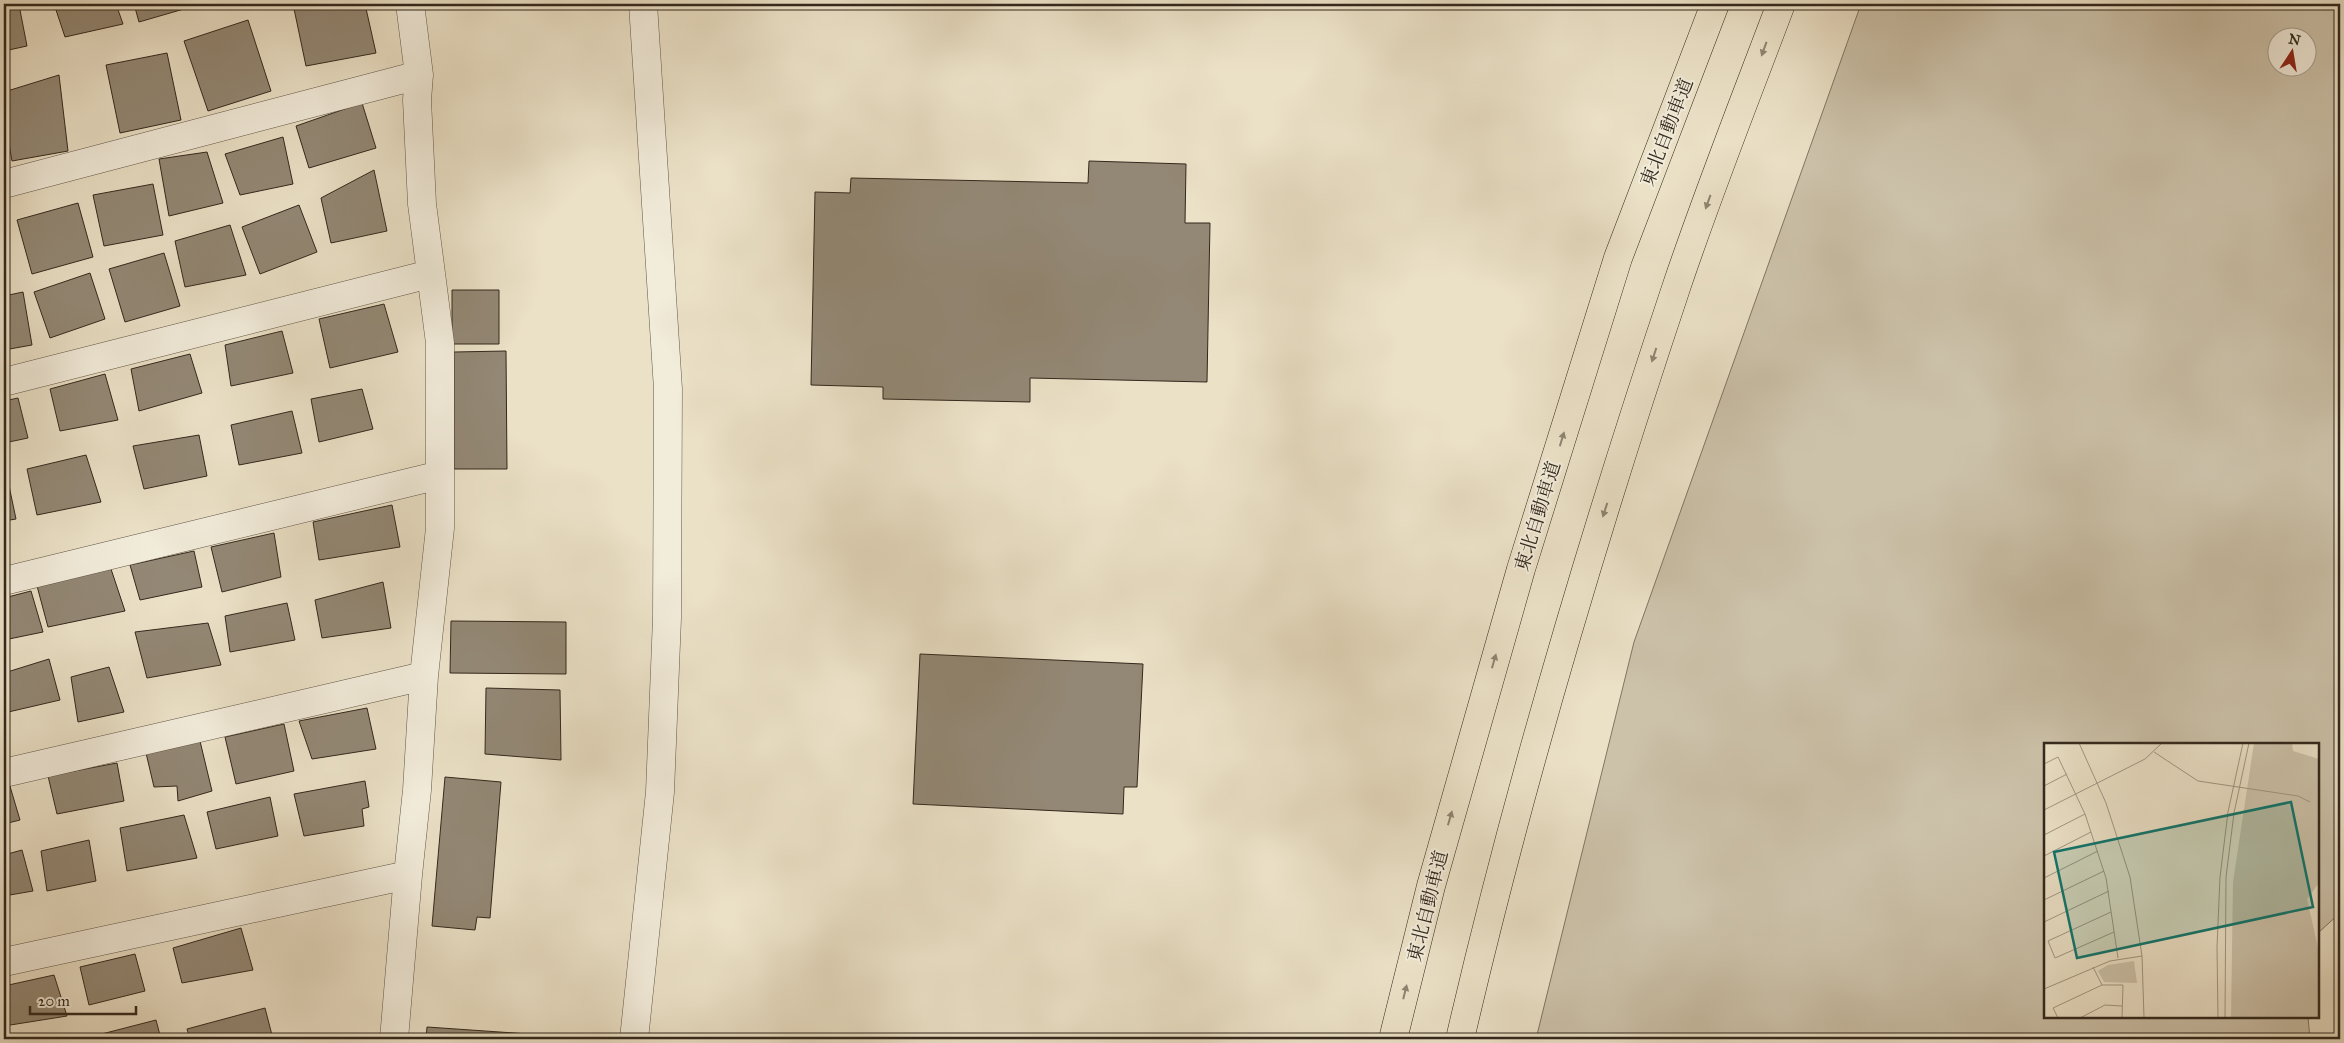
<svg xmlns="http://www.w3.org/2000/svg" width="2344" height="1043" viewBox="0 0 2344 1043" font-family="'IM FELL Great Primer','Noto Serif JP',serif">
<rect width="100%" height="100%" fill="#ebe1c7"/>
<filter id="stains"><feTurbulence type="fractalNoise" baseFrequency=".004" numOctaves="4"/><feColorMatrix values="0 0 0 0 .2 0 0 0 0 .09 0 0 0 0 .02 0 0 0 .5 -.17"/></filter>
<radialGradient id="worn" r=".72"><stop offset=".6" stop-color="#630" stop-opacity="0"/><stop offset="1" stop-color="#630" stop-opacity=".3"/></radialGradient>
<!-- green -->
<path fill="#ccc2aa" stroke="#807564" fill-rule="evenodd" d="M1861 4H2340V913L2318 933V744H2045V1017H2308L2310 1039H1536L1634 642ZM2276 38H2306V68H2276Z"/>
<!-- building -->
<path fill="#938875" stroke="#33281d" d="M54 4H116L123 24 65 37Z
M134 4H201L139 22Z
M293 4H365L376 53 306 66Z
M19 5 27 46 4 51V9Z
M248 20 271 91 208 111 184 41Z
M167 53 181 120 120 133 106 65Z
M59 75 68 151 12 161 4 116V92Z
M362 103 376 148 309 168 296 126Z
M283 137 293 184 240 195 225 154Z
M207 152 223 203 169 216 159 159Z
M1089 161 1186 164 1185 223H1210L1207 382 1030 378V402L883 399V387L811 385 815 192 850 193 851 178 1088 183Z
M374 170 387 231 331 243 321 198Z
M153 184 163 235 104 246 93 195Z
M78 203 93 257 32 274 17 220Z
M299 205 317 252 260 274 242 227Z
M230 225 246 275 185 287 175 241Z
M164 253 180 306 125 322 109 269Z
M90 273 105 319 50 338 34 292Z
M452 290H499V344H452Z
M23 292 32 345 4 350V296Z
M384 304 398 352 330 368 319 319Z
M282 331 293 373 231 386 225 345Z
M506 351 507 469H454V352Z
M190 354 202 393 139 411 131 369Z
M105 374 118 420 60 431 50 389Z
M362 389 373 429 319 442 311 399Z
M18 398 28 438 4 443V401Z
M292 411 302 453 239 465 231 425Z
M199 435 207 476 144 489 133 446Z
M86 455 101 502 37 515 27 469Z
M8 481 16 519 4 521V482Z
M392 505 400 547 319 560 313 522Z
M274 533 281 577 222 592 211 547Z
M194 551 202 587 140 600 130 565Z
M111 569 125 611 48 627 37 586Z
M383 582 391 628 322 638 315 600Z
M31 591 43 632 4 640V598Z
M287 603 295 640 230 652 225 616Z
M451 621 566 622V674L450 673Z
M208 623 221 665 147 678 135 632Z
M920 654 1143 664 1137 787H1124L1123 814 913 804Z
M49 659 60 700 4 713V673Z
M109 667 124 712 78 722 71 677Z
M486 688 560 690 561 760 485 754Z
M367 708 376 749 312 759 299 721Z
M284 724 294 771 236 784 225 737Z
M199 737 212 791 178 801 177 786 154 787 146 753Z
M117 763 124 801 57 814 48 776Z
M445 777 501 782 490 918 477 917 475 930 432 926Z
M365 781 369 807 362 809 364 826 304 836 294 794Z
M9 783 20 820 4 824V785Z
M270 797 278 836 216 849 207 812Z
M184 815 197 858 127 871 120 828Z
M89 840 96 881 47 891 41 851Z
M22 850 33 891 4 896V855Z
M241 928 253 970 182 983 173 948Z
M135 954 145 991 89 1005 80 967Z
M54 975 67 1016 4 1026V986Z
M265 1008 273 1039H190L187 1029Z
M156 1020 161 1039H95L94 1036Z
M427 1027 543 1035V1039H426Z"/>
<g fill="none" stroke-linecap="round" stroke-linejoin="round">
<defs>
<path id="minor" d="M4 184 419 75
M4 382 430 274
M4 581 440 475
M4 773 424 676
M4 962 408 875
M394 1039 408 875 417 790 424 676 440 528V343L422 204 417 100 419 75 410 4"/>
<path id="tertiary" d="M634 1039 660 792 667 618 668 389 643 4"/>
<path id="motorway" d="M1393 1039 1431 886 1521 569 1618 258 1715 4
M1460 1039C1519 784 1594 533 1677 285 1709 190 1746 97 1781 4"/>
</defs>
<!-- minor casing -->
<use href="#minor" stroke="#615648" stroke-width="29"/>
<!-- tertiary casing -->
<use href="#tertiary" stroke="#615648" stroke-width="29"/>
<!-- motorway casing -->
<use href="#motorway" stroke="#33281d" stroke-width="29"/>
<!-- minor -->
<use href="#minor" stroke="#f2ecdb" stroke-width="28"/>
<!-- tertiary -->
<use href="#tertiary" stroke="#f2ecdb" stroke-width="28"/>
<!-- motorway -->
<use href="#motorway" stroke="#ebe1c7" stroke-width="28"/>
</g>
<!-- one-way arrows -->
<defs><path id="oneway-solid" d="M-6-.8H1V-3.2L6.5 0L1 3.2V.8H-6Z" transform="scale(1.25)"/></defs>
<g fill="#8f8472">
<use href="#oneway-solid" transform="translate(1764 49) rotate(110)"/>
<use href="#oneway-solid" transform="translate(1708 202) rotate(110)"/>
<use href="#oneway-solid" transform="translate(1654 355) rotate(108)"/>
<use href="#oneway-solid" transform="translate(1562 439) rotate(-73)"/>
<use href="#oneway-solid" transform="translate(1605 510) rotate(108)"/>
<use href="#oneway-solid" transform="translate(1494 661) rotate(-74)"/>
<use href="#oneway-solid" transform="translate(1450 818) rotate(-74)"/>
<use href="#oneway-solid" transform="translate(1405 992) rotate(-76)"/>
</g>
<g text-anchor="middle" stroke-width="4" stroke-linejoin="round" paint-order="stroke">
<!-- street labels -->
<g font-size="19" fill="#33281d" stroke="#f2ecdb">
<text transform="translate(1666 132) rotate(-69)" y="7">東北自動車道</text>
<text transform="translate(1537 516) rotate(-73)" y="7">東北自動車道</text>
<text transform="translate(1427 906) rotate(-76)" y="7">東北自動車道</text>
</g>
</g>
<!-- overview -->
<g transform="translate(2044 743)">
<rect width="275" height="275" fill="#ebe1c7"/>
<path d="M210 0H248L249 8 275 16V140L263 156 275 209V275H187L189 139ZM90 218 93 240 60 239 54 228 64 222Z" fill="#ccc2aa"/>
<path fill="none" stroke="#a19783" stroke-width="1" d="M35 0 62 60 86 134 98 213 100 275M110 9 154 38 254 53 266 59M0 21 14 14 41 71 62 135 74 215M0 43 23 31M0 67 101 16 118 0M0 92 41 71M0 113 47 89M0 135 54 108M0 157 60 128M67 169 4 198 11 215 70 189M0 179 65 148M49 224 58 242M0 246 66 218 98 213M14 275 9 265 58 242H79L78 275M36 275 61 262 78 263M174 275 173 204 176 134 184 69 199 0M181 275 182 134 190 70 205 0"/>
<path fill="#0f766e" fill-opacity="0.15" stroke="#0f766e" stroke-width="2.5" d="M247 59 269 164 33 215 10 109Z"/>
<rect width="275" height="275" fill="none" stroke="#33281d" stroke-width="2.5"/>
</g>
<!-- margin -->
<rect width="2344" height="1043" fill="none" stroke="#ebe1c7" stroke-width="20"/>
<rect x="5" y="5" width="2334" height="1033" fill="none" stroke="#33281d" stroke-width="2.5"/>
<rect x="10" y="10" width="2324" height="1023" fill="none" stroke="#33281d"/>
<!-- north arrow -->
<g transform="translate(2292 52) rotate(12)"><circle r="24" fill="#f2ecdb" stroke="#a69e8f"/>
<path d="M0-4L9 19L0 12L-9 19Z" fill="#8f2418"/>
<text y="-8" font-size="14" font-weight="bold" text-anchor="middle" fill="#33281d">N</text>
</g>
<!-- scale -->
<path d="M30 1006v8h106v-8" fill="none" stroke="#33281d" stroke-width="2.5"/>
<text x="38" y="1006" font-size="15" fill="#33281d" stroke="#f2ecdb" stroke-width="4" paint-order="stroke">20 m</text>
<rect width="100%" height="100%" filter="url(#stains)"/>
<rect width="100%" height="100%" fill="url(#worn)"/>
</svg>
